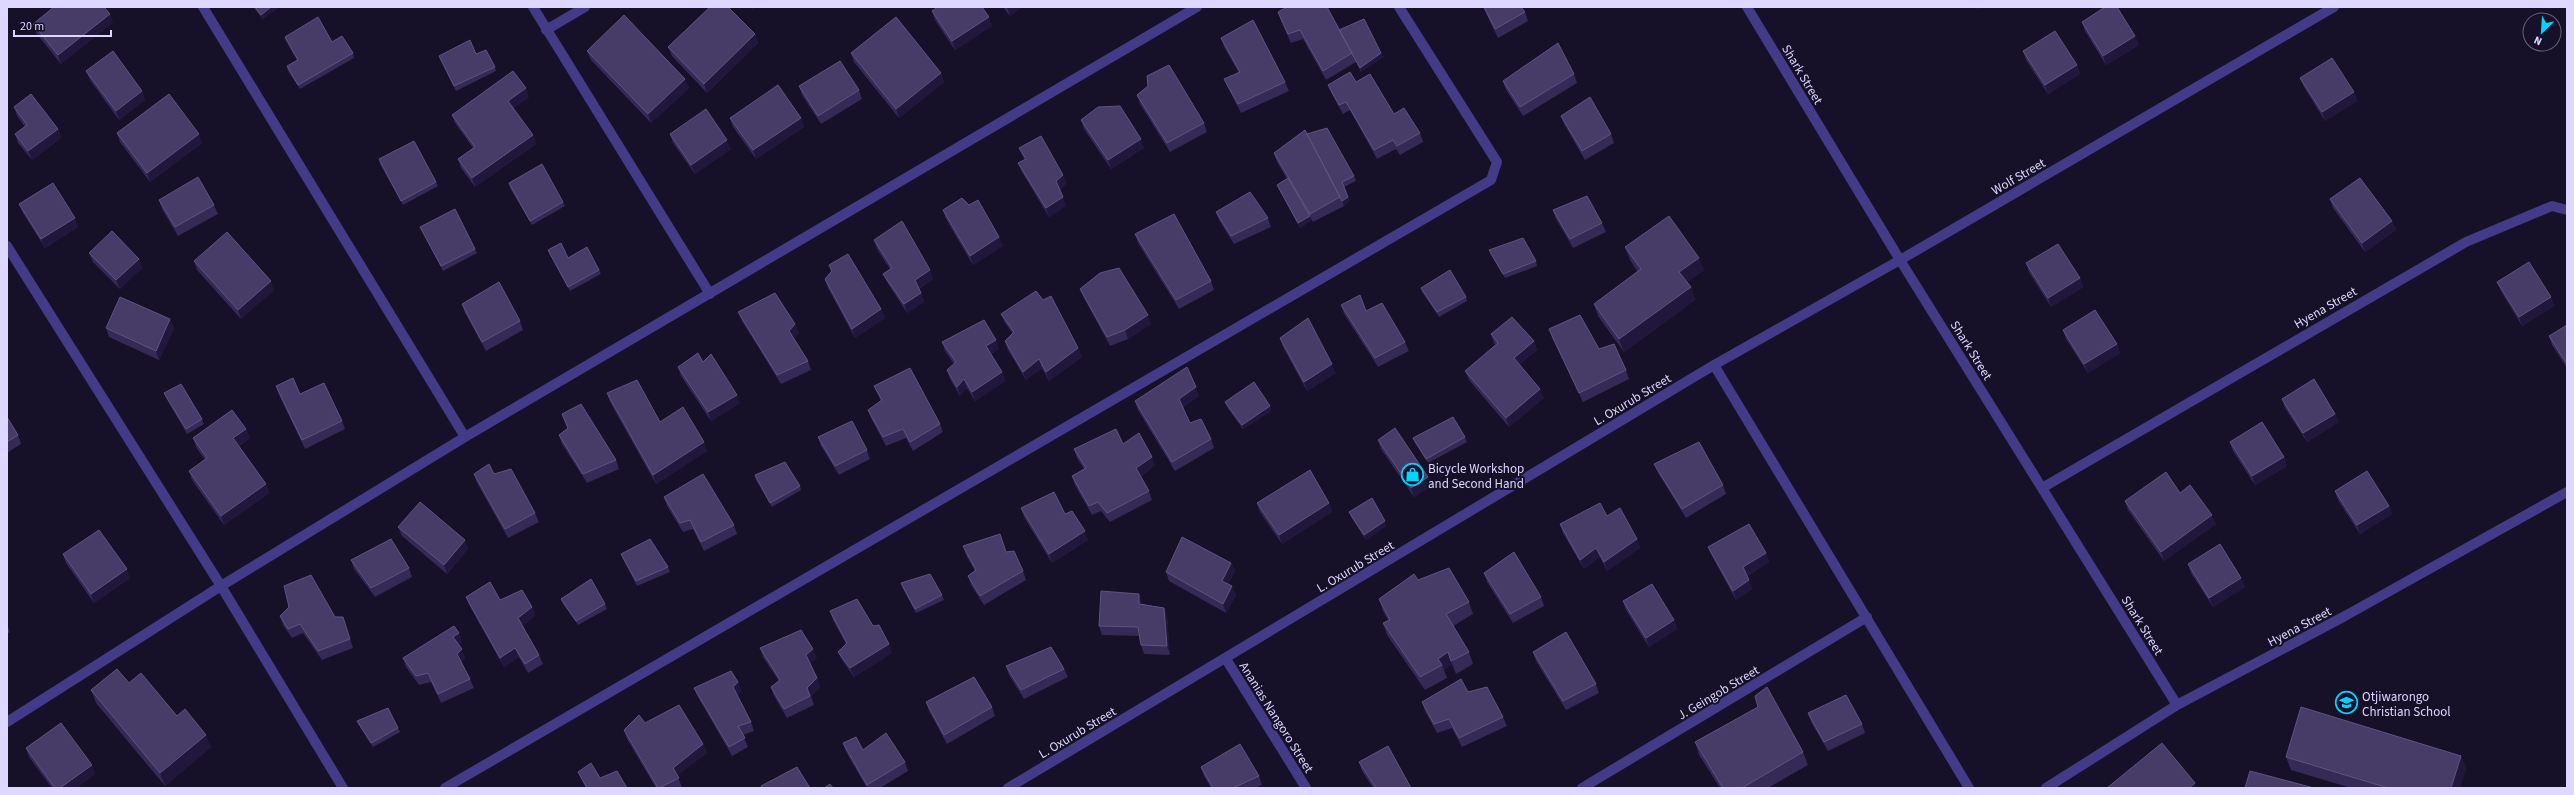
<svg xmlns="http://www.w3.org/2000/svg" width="2574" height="795" viewBox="0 0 2574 795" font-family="'Source Sans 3',sans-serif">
<rect width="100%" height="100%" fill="#161028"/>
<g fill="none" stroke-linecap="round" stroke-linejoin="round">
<!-- minor -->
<path stroke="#433b87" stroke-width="10" d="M203 7 465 437
M533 7 710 294
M1747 7 1900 260 2177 705
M546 30 585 7
M7 246 221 586 343 788
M1714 365 1969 788
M2042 488 2466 242 2552 206 2567 210
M1226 659 1306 788
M7 722 221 586 465 437 1197 7
M445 788 1491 180 1497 162 1399 7
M1008 788 1714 365 1900 260 2334 7
M1582 788 1867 617
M2046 788 2177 705 2345 616 2567 492"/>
</g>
<!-- wall -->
<path fill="#352956" d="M253 7H279L263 19Z
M1003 7H1022L1010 16Z
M1483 7H1521L1525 12 1528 21 1498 38Z
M932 11 992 26 955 50 935 20Z
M1278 12 1339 30 1381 53 1383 57 1361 72 1356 62 1326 80 1303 39 1291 43 1281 21Z
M113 22 61 64 36 33 33 24Z
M2082 22 2135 36 2139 45 2106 65 2085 31Z
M755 34 758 43 707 93 672 56 668 47Z
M285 37 332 42 353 53 354 58 300 89 288 71 287 66 297 60 286 41Z
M1221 38 1285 82 1289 91 1241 113 1228 88 1224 79 1239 73 1224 47Z
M587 51 685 79 689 88 651 123 591 60Z
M2023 51 2077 65 2080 74 2048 94 2026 60Z
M851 53 941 73 944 82 899 118 854 62Z
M476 54 495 67 496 71 456 91 439 56Z
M86 71 142 91 145 100 119 120 90 80Z
M1574 74 1577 83 1523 116 1506 90 1503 81Z
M2300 78 2354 92 2357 101 2325 121 2304 87Z
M1356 82 1394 114 1420 133 1423 142 1400 155 1396 149 1377 159 1350 110 1343 114 1332 94 1328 85Z
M799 86 859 90 862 99 821 124 802 95Z
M1137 95 1204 123 1207 132 1170 152 1140 104Z
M529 97 513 108 533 135 536 144 475 187 461 168 458 159 473 148 455 123 452 115Z
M14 107 58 129 61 138 32 160 18 143 15 134 25 127 17 116Z
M1561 116 1611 134 1614 143 1585 160 1564 124Z
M730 118H801L804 127 756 159 733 127Z
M1081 120 1144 148 1111 169 1084 129Z
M117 133 202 143 150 182 120 142Z
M670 134 731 149 695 174 673 143Z
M1307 134 1354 176 1356 181 1344 187 1350 201 1344 206 1313 222 1312 220 1300 228 1279 189 1277 185 1287 179 1277 162 1274 153Z
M1019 148 1063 175 1066 184 1060 189 1066 206 1049 217 1022 172 1018 163 1025 160 1023 157Z
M379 159 436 182 438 186 403 205 380 164Z
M509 183 563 202 565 206 532 225 510 188Z
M2330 199 2392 221 2396 230 2365 252 2333 208Z
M159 200 214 205 218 214 178 236 162 209Z
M19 204 78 227 45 248 23 213Z
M943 210 999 237 1003 246 973 265 946 219Z
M1553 210 1602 223 1606 232 1573 248 1556 219Z
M1216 212 1268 218 1271 227 1234 244 1219 220Z
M420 227 475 249 477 253 443 271 422 231Z
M1135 234 1211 281 1214 290 1179 309 1138 243Z
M874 240 933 279 919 289 924 302 907 313 887 282 883 274 890 269 877 249Z
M1625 247 1704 270 1687 282 1691 287 1695 300 1624 352 1598 316 1594 304 1638 272 1630 260Z
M548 250 599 270 601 274 570 291 550 255Z
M1489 250 1536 261 1537 266 1505 278 1491 255Z
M89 253 139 259 142 268 120 289 93 262Z
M194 261 274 290 241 319 197 270Z
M2026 263 2080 278 2083 287 2051 307 2029 272Z
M829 265 881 309 885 318 855 338 828 288 825 279 831 271Z
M2497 282 2551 297 2554 306 2522 326 2501 291Z
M1421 288 1466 297 1467 301 1439 317 1422 292Z
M1080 289 1151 324 1128 339 1110 346 1084 298Z
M462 304 520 321 523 330 486 351 465 313Z
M1341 305 1366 311 1405 342 1409 351 1378 367 1344 314Z
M738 312 795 324 799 333 794 338 808 361 811 370 781 384 742 321Z
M1001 314 1078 348 1082 357 1049 381 1042 368 1026 380 1008 350 1005 341 1013 334 1005 323Z
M170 319 174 328 159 360 109 337 106 328Z
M2567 325V368L2552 345 2549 336Z
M1549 329 1599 349 1626 370 1629 379 1583 402 1552 338Z
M2063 330 2117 344 2120 353 2088 373 2066 339Z
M1491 334 1534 341 1537 350 1519 365 1544 398 1509 427 1469 380 1465 371 1496 345 1494 343Z
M1280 338 1336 373 1307 391 1283 347Z
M942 342 999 349 991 354 1002 372 1005 381 975 401 967 388 960 396 950 379 947 370 954 364 945 351Z
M703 362 740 403 711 421 681 376 678 367Z
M276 386 300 394 342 421 345 429 305 449 279 395Z
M874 386 940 424 943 432 913 451 906 438 886 446 871 418 868 410 881 401 878 395Z
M164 393 202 419 204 424 187 434 166 398Z
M607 393 660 422 707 451 656 484 610 402Z
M1199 396 1183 407 1190 423 1211 439 1214 448 1175 471 1138 410 1135 401Z
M2282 399 2335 414 2339 422 2307 442 2285 408Z
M1225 402 1270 406 1271 411 1243 429 1227 407Z
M562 414 616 460 619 469 587 483 562 444 559 435 568 429Z
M7 417 18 435 21 444 7 453Z
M246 429 250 438 239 446 266 484 269 493 224 525 192 480 189 471 205 460 196 447 193 438Z
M818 437 867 450 870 459 839 475 821 446Z
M1465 437 1467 442 1428 463 1415 443 1413 438Z
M1378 440 1428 477 1431 486 1414 497 1381 449Z
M2230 442 2284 457 2287 466 2255 485 2233 451Z
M1123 444 1155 465 1140 477 1149 491 1152 500 1110 522 1101 511 1092 515 1075 485 1072 476 1084 469 1077 458 1074 449Z
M1654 464 1723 485 1726 494 1686 518 1658 473Z
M474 474H494L535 513 539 522 508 538 477 483Z
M755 475 800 486 801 490 772 507 756 480Z
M2335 491 2389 506 2392 514 2360 534 2338 500Z
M2180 493 2216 524 2164 561 2128 510 2125 501Z
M664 497 734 525 737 534 704 551 693 529 683 532 667 506Z
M1257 503H1329L1332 512 1282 544 1260 512Z
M1021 508 1065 514 1088 540 1052 563 1024 517Z
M1349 512 1386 526 1366 540 1351 517Z
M1607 516 1637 539 1640 548 1607 571 1600 557 1584 569 1563 533 1560 524Z
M398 527 468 549 447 574 402 536Z
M963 546 1006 552 1023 571 1026 580 984 605 971 585 968 576 975 571 966 555Z
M1708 547 1766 553 1769 562 1747 576 1752 589 1736 600 1712 556Z
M63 554 130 578 94 603 66 563Z
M621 554 668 567 670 572 637 586 623 559Z
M351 560 409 568 412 577 375 597 354 569Z
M1231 563 1235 571 1228 584 1236 595 1226 613 1169 581 1166 572Z
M2188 564 2241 578 2245 587 2213 607 2191 573Z
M1484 573 1541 597 1544 606 1513 623 1487 582Z
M1418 580 1469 602 1473 614 1453 626 1469 652 1473 664 1456 674 1452 664 1444 670 1447 678 1425 690 1387 635 1383 623 1388 620 1383 611 1379 599Z
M901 583 942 595 944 600 916 613 902 587Z
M466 597 500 600 532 607 535 616 522 626 539 655 543 664 528 673 519 657 504 667 469 605Z
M561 599 605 604 607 609 578 625 563 604Z
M1623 601 1674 620 1677 629 1649 647 1626 610Z
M1142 603V604L1164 608 1167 617 1170 655 1144 654 1141 645 1139 636 1102 635 1099 626Z
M830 611 873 626 892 653 854 677 842 660 838 652 846 644 833 620Z
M280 616 343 617 353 648 322 660 303 633 292 638 283 625Z
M7 624 10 632 7 634Z
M459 633 462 642 458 645 465 658 461 662 470 679 474 688 441 703 431 682 419 685 406 667 403 658Z
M760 648 817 658 810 663 817 678 820 687 811 696 814 705 787 718 774 696 771 687 779 681 763 657Z
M1533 652 1596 684 1599 693 1566 710 1536 661Z
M1006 666 1064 669 1068 677 1024 699 1009 675Z
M738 682 741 691 737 695 751 722 754 731 743 735 748 747 732 756 698 697 694 688Z
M129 683 177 716 211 747 165 786 96 703 91 690Z
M1468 692 1503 717 1507 726 1462 747 1452 728 1437 733 1425 711 1422 702Z
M926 702 992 707 995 716 947 744 929 711Z
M1808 713 1862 724 1865 733 1828 751 1811 722Z
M357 721 398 728 400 732 373 747 359 725Z
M624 730 703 744 707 753 677 775 682 787 679 788H656L627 739Z
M1695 742 1803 752 1808 765 1768 788H1720L1699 755Z
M843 743 905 762 908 771 880 788H867L846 752Z
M26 748 95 774 76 788H52L29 757Z
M2461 756 2466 768 2460 788H2351L2291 770 2286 757Z
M1359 762 1411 788H1373L1362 771Z
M1201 767 1259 776 1262 785 1255 788H1211L1204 776Z
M578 772 600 778 627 788H586Z"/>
<!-- shaded-wall -->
<path fill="#21173c" d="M271 7H279L263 19 261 15Z
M751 7H756L752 10Z
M1007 7H1022L1010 16Z
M1976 7H1982L1977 10Z
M110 14 113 22 61 64 58 55Z
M989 17 992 26 955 50 952 41Z
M755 34 758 43 707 93 704 84Z
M2135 36 2139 45 2106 65 2103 56Z
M1381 53 1383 57 1361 72 1360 68Z
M2077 65 2080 74 2048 94 2045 85Z
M941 73 944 82 899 118 896 109Z
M685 79 689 88 651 123 648 114Z
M526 88 529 97 511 110 508 101Z
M142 91 145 100 119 120 116 111Z
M2354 92 2357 101 2325 121 2322 112Z
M801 118 804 127 756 159 753 150Z
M58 129 61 138 32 160 28 151Z
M199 134 202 143 150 182 147 173Z
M533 135 536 144 475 187 472 178Z
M1141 139 1144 148 1111 169 1108 160Z
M727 140 731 149 695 174 691 165Z
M1063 175 1066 184 1059 189 1056 181Z
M1063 197 1066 206 1049 217 1046 208Z
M1348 197 1350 201 1344 206 1342 201Z
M1310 216 1312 220 1300 228 1298 223Z
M75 218 78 227 45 248 41 239Z
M2392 221 2396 230 2365 252 2362 243Z
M999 237 1003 246 973 265 970 256Z
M1699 258 1704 270 1684 285 1679 272Z
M139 259 142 268 120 289 116 280Z
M930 270 933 279 918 289 915 280Z
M2080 278 2083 287 2051 307 2048 298Z
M271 281 274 290 241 319 238 310Z
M1691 287 1695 300 1624 352 1619 339Z
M921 293 924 302 907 313 904 304Z
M2551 297 2554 306 2522 326 2519 317Z
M881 309 885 318 855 338 852 329Z
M1148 315 1151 324 1128 339 1125 330Z
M170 319 174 328 159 360 156 351Z
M795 324 799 333 793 340 789 331Z
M996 340 999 349 990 355 986 346Z
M1534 341 1537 350 1517 367 1514 358Z
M2117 344 2120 353 2088 373 2084 364Z
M1078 348 1082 357 1049 381 1046 372Z
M1039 359 1042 368 1026 380 1023 372Z
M1332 364 1336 373 1307 391 1304 382Z
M1002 372 1005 381 975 401 972 392Z
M964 379 967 388 960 396 957 387Z
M1196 387 1199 396 1182 408 1179 399Z
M1540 389 1544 398 1509 427 1506 418Z
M737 395 740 403 711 421 708 412Z
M1270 406 1271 411 1243 429 1242 425Z
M2335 414 2339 422 2307 442 2303 433Z
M246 429 250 438 237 447 233 438Z
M704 442 707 451 656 484 653 475Z
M1152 457 1155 465 1139 477 1136 468Z
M2284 457 2287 466 2255 485 2252 476Z
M1428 477 1431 486 1414 497 1411 488Z
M266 484 269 493 224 525 221 516Z
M1329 503 1332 512 1282 544 1279 535Z
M2389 506 2392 514 2360 534 2357 525Z
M2212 515 2216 524 2164 561 2161 552Z
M1385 521 1386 526 1366 540 1364 535Z
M1085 531 1088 540 1052 563 1049 554Z
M1637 539 1640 548 1607 571 1604 562Z
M465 540 468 549 447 574 444 565Z
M1596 548 1600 557 1584 569 1580 560Z
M1766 553 1769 562 1746 576 1743 567Z
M1231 563 1235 571 1225 589 1222 581Z
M127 569 130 578 94 603 91 594Z
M2241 578 2245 587 2213 607 2209 598Z
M1749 580 1752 589 1736 600 1733 591Z
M1232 586 1236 595 1226 613 1223 604Z
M1139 594 1142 603 1143 613 1139 604Z
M532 607 535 616 521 627 518 618Z
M1164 608 1167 617 1170 655 1167 646Z
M1674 620 1677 629 1649 647 1646 638Z
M459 633 462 642 456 646 453 637Z
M889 644 892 653 854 677 850 668Z
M515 648 519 657 504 667 500 658Z
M462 649 465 658 460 662 457 654Z
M813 649 817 658 809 664 806 655Z
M1448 652 1452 664 1444 670 1442 665 1438 659Z
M817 678 820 687 811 696 807 688Z
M738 682 741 691 736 696 733 687Z
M206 735 211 747 165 786 160 773Z
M703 744 707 753 676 777 673 768Z
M2461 756 2466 768 2460 788H2451Z
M92 765 95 774 76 788H60Z
M2195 783 2196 788H2189Z"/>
<!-- building -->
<path fill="#473c68" stroke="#5f5480" d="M54 7H104L110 14 58 55 33 24Z
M255 7H271L261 15Z
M710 7H728L755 34 704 84 668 47Z
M938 7H982L989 17 952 41 932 11Z
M1287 7H1327L1352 53 1323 71 1300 30 1288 34 1278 12Z
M1484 7H1521L1525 12 1495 29Z
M2105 7H2117L2135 36 2103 56 2082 22Z
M624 15 685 79 648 114 587 51Z
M318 17 332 42 342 36 353 53 298 85 287 66 298 60 285 37Z
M896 17 941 73 896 109 851 53Z
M1364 19 1381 53 1360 68 1339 30Z
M1253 20 1285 82 1238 104 1224 79 1240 72 1221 38Z
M2055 31 2077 65 2045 85 2023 51Z
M470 40 476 54 486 50 495 67 454 86 439 56Z
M1558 43 1574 74 1520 107 1503 81Z
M113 51 142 91 116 111 86 71Z
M2332 58 2354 92 2322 112 2300 78Z
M840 61 859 90 818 116 799 86Z
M1169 65 1204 123 1167 143 1137 95 1148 86 1147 76Z
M513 71 526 88 508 101 533 135 472 178 458 159 475 147 452 115Z
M1350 72 1356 82 1370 74 1394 114 1404 108 1420 133 1397 146 1393 140 1374 150 1346 102 1339 105 1328 85Z
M778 85 801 118 753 150 730 118Z
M31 94 58 129 28 151 15 134 27 125 14 107Z
M169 94 199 134 147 173 117 133Z
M1590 97 1611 134 1582 151 1561 116Z
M1120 106 1141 139 1108 160 1081 120 1098 107Z
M706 109 727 140 691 165 670 134Z
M1327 128 1354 176 1342 182 1348 197 1342 201 1340 197 1307 134Z
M1305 130 1340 197 1310 214 1274 153Z
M1041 136 1063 175 1056 181 1063 197 1046 208 1018 163 1026 159 1019 148Z
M414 141 436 182 401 201 379 159Z
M542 164 563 202 530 221 509 183Z
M198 177 214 205 175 227 159 200Z
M1288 178 1310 216 1298 223 1277 185Z
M2360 178 2392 221 2362 243 2330 199Z
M53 183 75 218 41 239 19 204Z
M1250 192 1268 218 1231 236 1216 212Z
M1587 196 1602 223 1570 239 1553 210Z
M962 198 969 205 978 200 999 237 970 256 943 210Z
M455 209 475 249 441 266 420 227Z
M1174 214 1211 281 1176 300 1135 234Z
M1669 216 1699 258 1679 272 1691 287 1619 339 1594 304 1641 269 1625 247Z
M902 221 930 270 915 280 921 293 904 304 883 274 892 268 874 240Z
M112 231 139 259 116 280 89 253Z
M227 232 271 281 238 310 194 261Z
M1523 238 1536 261 1503 274 1489 250Z
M561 243 568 258 587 247 599 270 568 287 548 250Z
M2058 244 2080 278 2048 298 2026 263Z
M848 254 881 309 852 329 825 279 832 271 829 265Z
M2529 262 2551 297 2519 317 2497 282Z
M1119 268 1148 315 1125 330 1107 337 1080 289 1100 273Z
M1450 270 1466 297 1437 312 1421 288Z
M499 282 520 321 482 342 462 304Z
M1036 291 1043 300 1051 296 1078 348 1046 372 1039 359 1023 372 1005 341 1014 332 1001 314Z
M775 293 795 324 789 331 808 361 777 375 738 312Z
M1360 295 1366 311 1382 303 1405 342 1375 358 1341 305Z
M120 297 170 319 156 351 106 328Z
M2095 310 2117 344 2084 364 2063 330Z
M1580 315 1599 349 1614 344 1626 370 1579 393 1549 329Z
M1512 317 1534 341 1514 358 1540 389 1506 418 1465 371 1498 343 1491 334Z
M1308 318 1332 364 1304 382 1280 338Z
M984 320 996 340 986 346 1002 372 972 392 964 379 957 387 947 370 956 362 942 342Z
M2567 325V364L2549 336Z
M698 353 703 362 711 354 737 395 708 412 678 367Z
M1187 367 1196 387 1179 399 1190 423 1201 419 1211 439 1172 462 1135 401Z
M910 368 940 424 910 442 903 429 883 437 868 410 882 400 874 386Z
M293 378 300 394 324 383 342 421 302 440 276 386Z
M2314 379 2335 414 2303 433 2282 399Z
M637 380 660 422 683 407 704 442 653 475 607 393Z
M1254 382 1270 406 1242 425 1225 402Z
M181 384 202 419 186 429 164 393Z
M581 404 616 460 583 474 559 435 568 428 562 414Z
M232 410 246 429 233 438 266 484 221 516 189 471 207 458 193 438Z
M7 417 18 435 7 442Z
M1453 417 1465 437 1426 459 1413 438Z
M852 421 867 450 835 466 818 437Z
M2262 422 2284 457 2252 476 2230 442Z
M1395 428 1428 477 1411 488 1378 440Z
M1116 429 1123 444 1139 433 1152 457 1136 468 1149 491 1107 513 1098 502 1089 506 1072 476 1086 468 1074 449Z
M1699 442 1723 485 1682 509 1654 464Z
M785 462 800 486 770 503 755 475Z
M489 464 494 474 511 469 535 513 505 529 474 474Z
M1310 470 1329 503 1279 535 1257 503Z
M2367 471 2389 506 2357 525 2335 491Z
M2166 472 2180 493 2190 485 2212 515 2161 552 2125 501Z
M703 474 734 525 701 542 690 520 680 523 664 497Z
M1054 492 1065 514 1072 511 1085 531 1049 554 1021 508Z
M1372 498 1385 521 1364 535 1349 512Z
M420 502 465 540 444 565 398 527Z
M1600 503 1607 516 1620 508 1637 539 1604 562 1596 548 1580 560 1560 524Z
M1749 524 1766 553 1743 567 1749 580 1733 591 1708 547Z
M99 530 127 569 91 594 63 554Z
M1000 534 1006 552 1014 551 1023 571 980 596 968 576 976 570 963 546Z
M1182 537 1231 563 1222 581 1232 586 1223 604 1166 572Z
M391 539 409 568 371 588 351 560Z
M650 539 668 567 636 581 621 554Z
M2220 544 2241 578 2209 598 2188 564Z
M1514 552 1541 597 1510 614 1484 573Z
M1449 568 1469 602 1446 614 1469 652 1451 661 1448 652 1438 659 1442 665 1420 677 1383 623 1390 620 1379 599 1414 574 1418 580Z
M930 574 942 595 915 609 901 583Z
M311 575 335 617H343L350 639 318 651 300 624 288 629 280 616 289 607 284 586Z
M591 579 605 604 576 621 561 599Z
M490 582 500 600 522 590 532 607 518 618 539 655 525 664 515 648 500 658 466 597Z
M1652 584 1674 620 1646 638 1623 601Z
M1101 591 1139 594V604L1164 608 1167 646 1141 645 1138 627 1099 626Z
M857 599 873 626 879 625 889 644 850 668 838 652 847 643 830 611Z
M454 626 459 633 453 637 462 649 457 654 470 679 438 694 428 673 416 676 403 658Z
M801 630 813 649 806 655 817 678 807 688 810 696 784 709 771 687 780 680 760 648Z
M1566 632 1596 684 1563 701 1533 652Z
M1051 647 1064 669 1021 690 1006 666Z
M117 669 129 683 141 673 177 716 185 709 206 735 160 773 91 690Z
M731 671 738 682 733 687 751 722 738 726 745 738 729 747 694 688Z
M974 677 992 707 944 735 926 702Z
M1461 679 1468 692 1487 687 1503 717 1459 738 1449 719 1434 724 1422 702Z
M1767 687 1803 752 1742 788H1723L1695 742 1758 707 1755 696Z
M1846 695 1862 724 1824 742 1808 713Z
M679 705 703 744 673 768 679 778 659 788H658L624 730 639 715 645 723Z
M2301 707 2461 756 2451 788H2388L2286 757Z
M388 708 398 728 371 743 357 721Z
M61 723 92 765 60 788H55L26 748Z
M886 733 905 762 867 785 843 743 856 737 863 750Z
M2162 743 2195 783 2189 788H2107Z
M1240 744 1259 776 1233 788H1213L1201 767Z
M1388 746 1411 788H1376L1359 762Z
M591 763 600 778 617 771 627 788H587L578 772Z
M797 767 810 788H762L761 786Z
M2250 771 2314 788H2245Z
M830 784 833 788H824Z"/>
<!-- icons -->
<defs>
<symbol id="shop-ring" viewBox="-11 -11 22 22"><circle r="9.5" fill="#161028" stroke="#03d3ff" stroke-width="1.5"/><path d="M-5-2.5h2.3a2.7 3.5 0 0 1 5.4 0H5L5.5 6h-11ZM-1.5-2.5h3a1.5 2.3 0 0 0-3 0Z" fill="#03d3ff"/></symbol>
<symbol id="school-ring" viewBox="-11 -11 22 22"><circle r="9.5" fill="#161028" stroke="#03d3ff" stroke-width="1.5"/><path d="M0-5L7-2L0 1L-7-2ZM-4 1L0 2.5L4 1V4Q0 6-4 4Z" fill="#03d3ff"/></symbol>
</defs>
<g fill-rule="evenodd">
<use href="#shop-ring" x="1400" y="462" width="25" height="25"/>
<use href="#school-ring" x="2334" y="690" width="25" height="25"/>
</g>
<g text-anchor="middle" stroke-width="4" stroke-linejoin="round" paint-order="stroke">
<!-- street labels -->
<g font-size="13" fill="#ded7ff" stroke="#161028">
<text transform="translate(1803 74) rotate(59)" y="5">Shark Street</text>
<text transform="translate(2018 176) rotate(-30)" y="5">Wolf Street</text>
<text transform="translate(2325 307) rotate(-30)" y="5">Hyena Street</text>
<text transform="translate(1972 350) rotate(58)" y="5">Shark Street</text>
<text transform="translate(1632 399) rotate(-31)" y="5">L. Oxurub Street</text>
<text transform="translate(1355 566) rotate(-31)" y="5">L. Oxurub Street</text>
<text transform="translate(2143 625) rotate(58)" y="5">Shark Street</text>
<text transform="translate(2299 626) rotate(-28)" y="5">Hyena Street</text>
<text transform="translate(1718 692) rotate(-31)" y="5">J. Geingob Street</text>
<text transform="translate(1277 717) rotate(58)" y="5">Ananias Nangoro Street</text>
<text transform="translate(1077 732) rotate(-31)" y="5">L. Oxurub Street</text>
</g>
<!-- poi labels -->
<g font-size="13" fill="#ded7ff" stroke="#161028" text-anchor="start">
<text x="1428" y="473">Bicycle Workshop<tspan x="1428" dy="15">and Second Hand</tspan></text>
<text x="2362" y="701">Otjiwarongo<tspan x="2362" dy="15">Christian School</tspan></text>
</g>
</g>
<!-- border -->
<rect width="2574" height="795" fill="none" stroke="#ded7ff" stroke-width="16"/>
<!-- north arrow -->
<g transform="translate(2542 32) rotate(205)"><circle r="19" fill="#161028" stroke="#66607e"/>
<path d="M0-3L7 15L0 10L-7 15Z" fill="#03d3ff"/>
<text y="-6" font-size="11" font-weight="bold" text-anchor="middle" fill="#ded7ff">N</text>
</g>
<!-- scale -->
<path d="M14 30v6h97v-6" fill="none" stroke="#ded7ff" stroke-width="2"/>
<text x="20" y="30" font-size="12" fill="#ded7ff" stroke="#161028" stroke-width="3" paint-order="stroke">20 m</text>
</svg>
